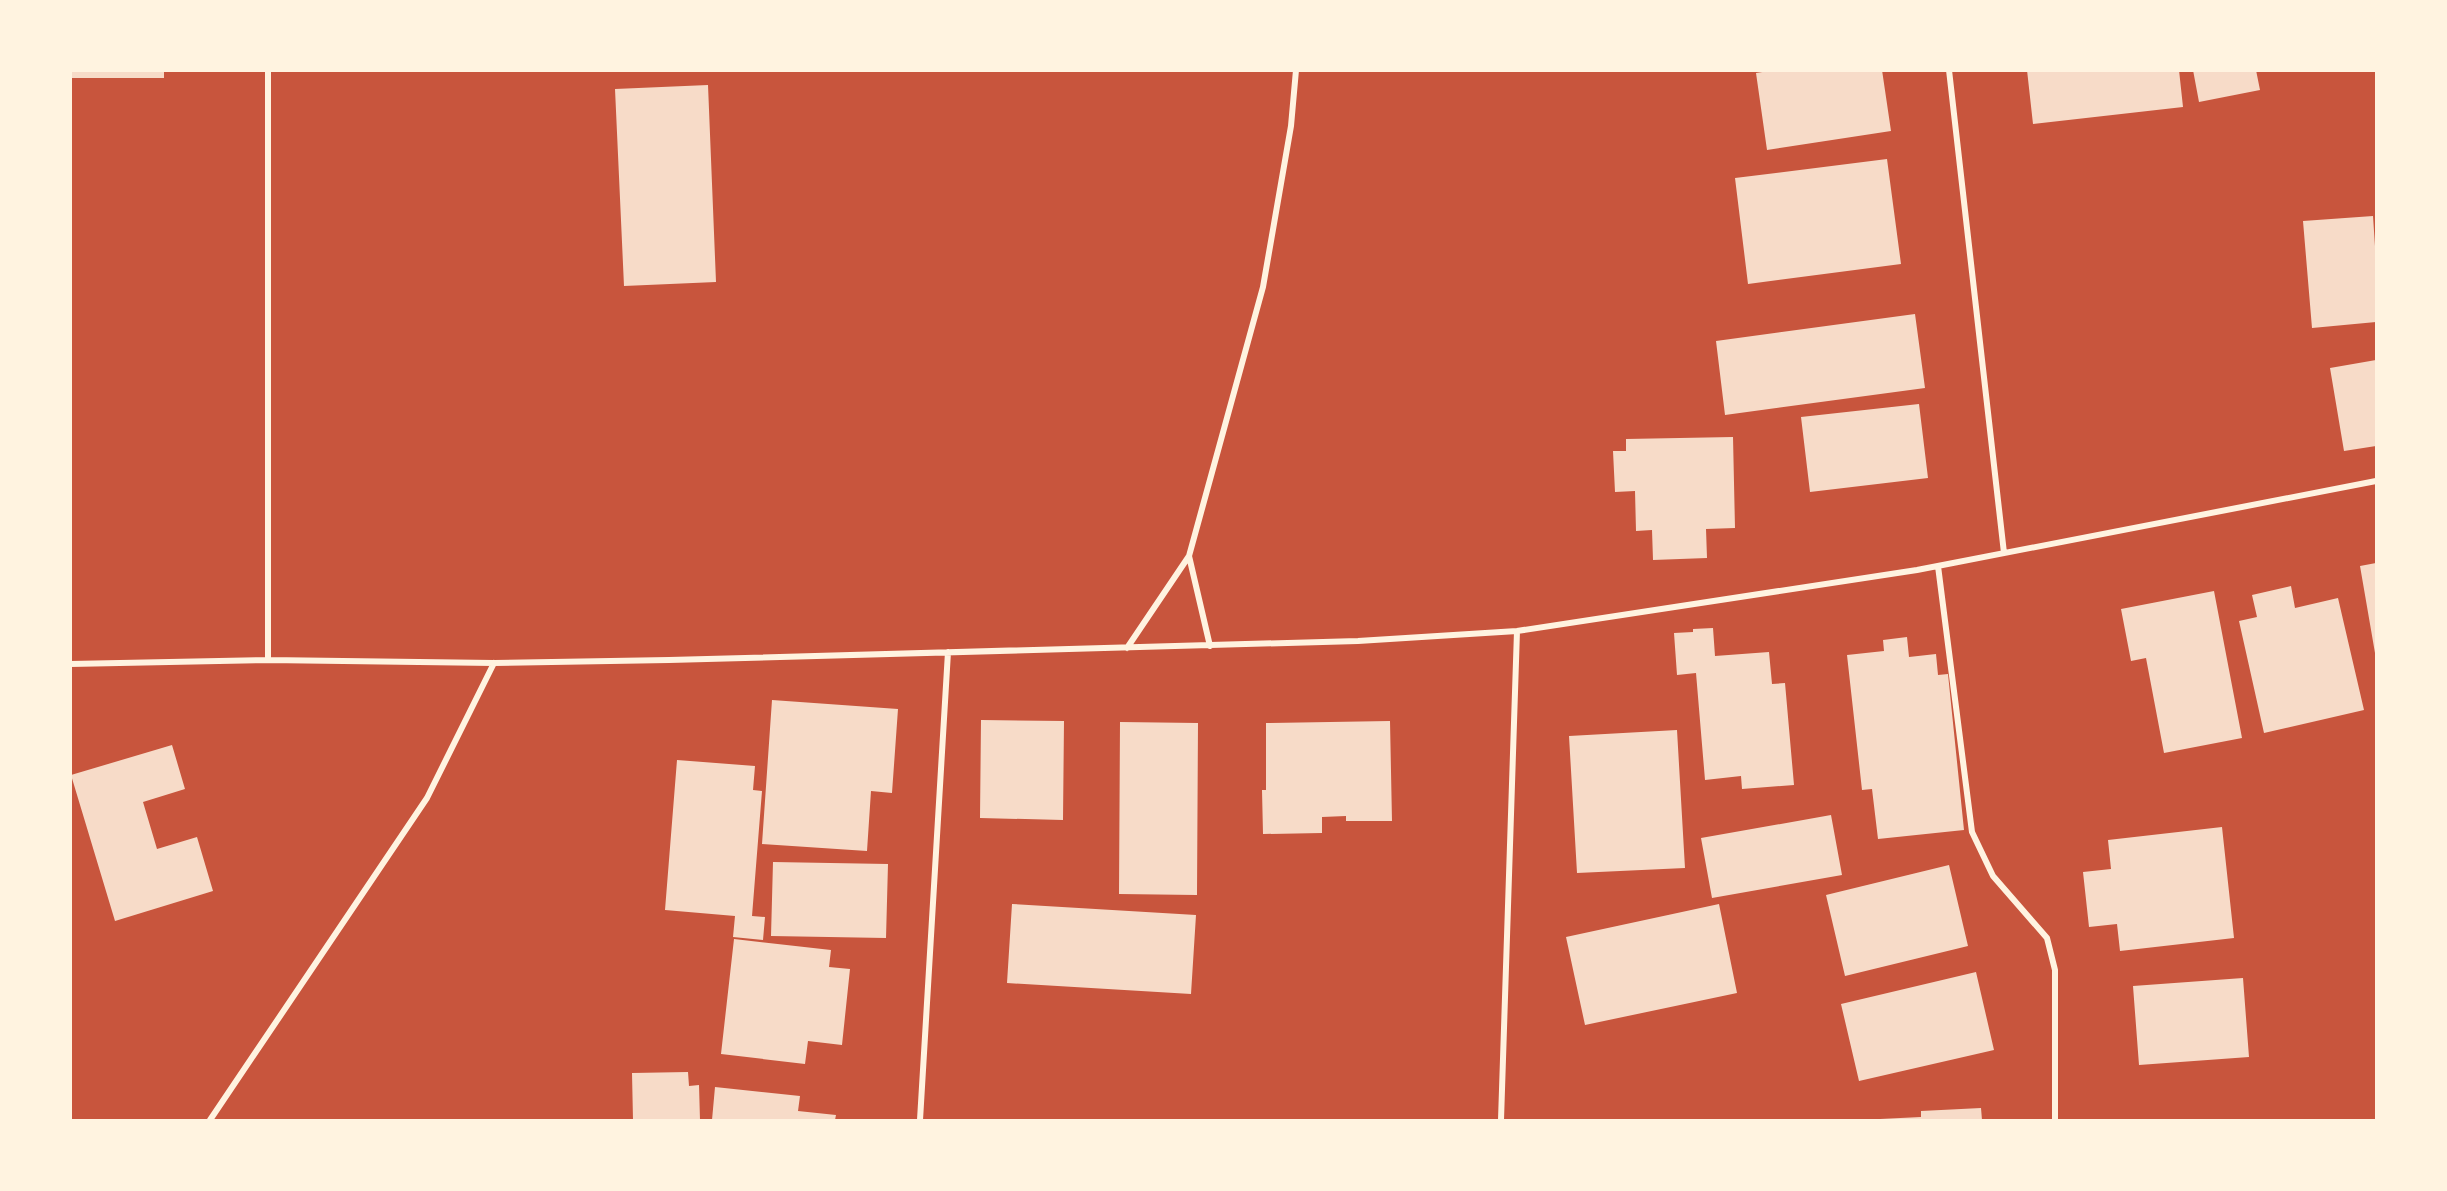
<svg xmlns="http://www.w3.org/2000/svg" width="2447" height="1191" viewBox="0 0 2447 1191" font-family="Jost,sans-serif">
<rect width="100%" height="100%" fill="#c8553d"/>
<!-- building -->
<path fill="#f7dbc8" d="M70 70H164V78H70Z
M1775 70H1882L1891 131 1767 150 1756 73Z
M2027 70H2179L2183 107 2033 124Z
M2193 70H2256L2260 90 2199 102Z
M708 85 716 282 624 286 615 89Z
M1887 159 1901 264 1748 284 1735 178Z
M2373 216 2376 261V322L2312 328 2303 221Z
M1915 314 1925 388 1725 415 1716 341Z
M2376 360V446L2344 451 2330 368Z
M1919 404 1928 478 1810 492 1801 417Z
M1733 437 1735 528 1706 529 1707 558 1653 560 1652 530 1636 531 1635 491 1615 492 1613 451H1626V439Z
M2376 563V653H2375L2360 566Z
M2291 586 2295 608 2338 598 2364 710 2264 733 2239 621 2257 617 2252 595Z
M2214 591 2242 738 2164 753 2146 658 2131 661 2121 609Z
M1713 628 1715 656 1769 652 1772 684 1785 683 1794 785 1742 789 1741 776 1705 780 1696 673 1677 675 1674 633 1693 632V629Z
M1907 637 1909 657 1936 654 1938 675 1948 674 1964 830 1878 839 1872 789 1862 790 1847 655 1884 651 1883 640Z
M772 700 898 709 892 793 871 791 867 851 762 844Z
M981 720 1064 721 1063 820 980 818Z
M1390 721 1392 821H1346V816L1322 817V833L1263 834 1262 790H1266V723Z
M1120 722 1198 723 1197 895 1119 894Z
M1677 730 1685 868 1577 873 1569 736Z
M172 745 185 789 143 802 157 849 197 837 213 891 115 921 71 775Z
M677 760 755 766 753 790 762 791 752 916 765 917 763 940 733 937 735 916 665 910Z
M1831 815 1842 875 1712 898 1701 838Z
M2222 827 2234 938 2120 951 2117 924 2089 927 2083 872 2111 869 2108 840Z
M773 862 888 864 886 938 771 936Z
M1949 865 1968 946 1845 976 1826 895Z
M1012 904 1196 915 1191 994 1007 983Z
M1719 904 1737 993 1585 1025 1566 937Z
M734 939 831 950 829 967 850 969 842 1045 808 1041 805 1064 721 1054Z
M1976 972 1994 1050 1859 1081 1841 1004Z
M2243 978 2249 1057 2139 1065 2133 986Z
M688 1072 689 1086 699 1085 700 1120H633L632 1073Z
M715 1087 800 1096 798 1111 836 1115 835 1120H712Z
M1981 1108 1982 1120H1880V1119L1921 1117V1111Z"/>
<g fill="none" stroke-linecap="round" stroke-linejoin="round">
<!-- minor -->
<path stroke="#fff3e0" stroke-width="6" d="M268 70V660
M1949 70 2004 553
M1189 556 1210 646
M1938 566 1972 832 1993 876 2047 938 2055 970V1120
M1127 648 1189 556 1263 287 1291 126 1296 70
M70 664 268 660 494 663 669 660 1358 641 1517 631 1917 570 2376 481
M210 1120 427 798 494 663
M920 1120 948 652
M1501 1120 1517 631"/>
</g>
<!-- border -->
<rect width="2447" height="1191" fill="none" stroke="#fff3e0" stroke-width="144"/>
</svg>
